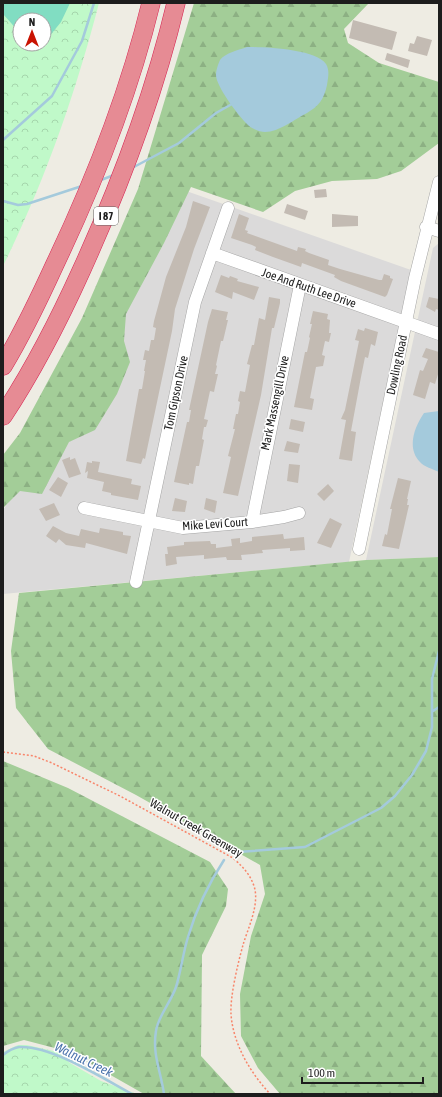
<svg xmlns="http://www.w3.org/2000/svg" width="442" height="1097" viewBox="0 0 442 1097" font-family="'Asap Condensed',sans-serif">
<defs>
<pattern id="forest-firs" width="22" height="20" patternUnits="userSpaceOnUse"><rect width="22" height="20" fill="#a3cd98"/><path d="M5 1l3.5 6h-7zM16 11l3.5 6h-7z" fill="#8cb083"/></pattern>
<pattern id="park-crowns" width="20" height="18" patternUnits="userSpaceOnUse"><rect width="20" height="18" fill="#c0f9c9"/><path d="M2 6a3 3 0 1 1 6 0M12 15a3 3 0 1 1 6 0" fill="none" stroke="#a5d5ac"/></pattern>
</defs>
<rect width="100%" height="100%" fill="#eeece3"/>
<!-- residential -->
<path fill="#dbdada" d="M172 186 411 270 349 562 3 594V510L24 479Z
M439 243V557L366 560 433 248Z"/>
<!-- forest -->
<path fill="url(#forest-firs)" d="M194 3H369L344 29 348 43 379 63 439 82V143L401 171 377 179 332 181 295 191 263 212 191 187 164 243 126 314 124 341 130 362 117 394 95 430 69 442 42 494 20 491 3 508V455L20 433 82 318 138 189Z
M439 557V1094H280L258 1068 241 1036 240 994 251 936 265 894 260 865 136 795 48 749 16 708 11 651 19 593 366 560Z
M3 761 68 788 210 862 228 889 226 906 202 955 201 1056 236 1094H144L70 1052 24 1040 3 1046Z"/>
<!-- park -->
<path fill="url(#park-crowns)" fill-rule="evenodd" d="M3 3H99C75 95 45 181 3 266ZM20 20H44V44H20Z
M18 1045H27L58 1052 70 1063 101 1081 137 1094H3V1052Z"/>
<!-- pitch -->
<path fill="#81ddc2" d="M3 3H70L61 22 44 43V20H20V33L3 14Z"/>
<!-- water -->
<path fill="#a4cadc" d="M247 47C264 47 316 49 326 64 330 71 328 77 327 85 324 99 319 106 307 113 295 119 279 132 265 132 259 132 250 128 246 123 238 115 216 86 216 75 216 71 218 64 220 60 225 53 239 50 247 47Z
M439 411V472C433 469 424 467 420 462 406 448 415 426 424 413Z"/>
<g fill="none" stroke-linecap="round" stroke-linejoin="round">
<!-- stream -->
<path stroke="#a4cadc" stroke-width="2.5" d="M3 140 52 96 82 41 94 3
M132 168 179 143 216 113 232 104
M101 180 114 175
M3 201 18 205 27 204 82 186
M433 711 439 707
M238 852 305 847 381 808 395 796 412 775 426 751 432 727V679L439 651
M3 1055C8 1051 13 1048 19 1047 51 1045 104 1079 132 1094
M164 1094C161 1072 152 1054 156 1031 158 1016 171 1002 176 987 181 971 183 953 188 937 196 910 209 883 224 860"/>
</g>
<!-- building -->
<path fill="#c3bbb3" d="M353 20 397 32 392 50 349 38Z
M417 36 432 40 427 56 408 51 410 43 414 44Z
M387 53 410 60 408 68 385 60Z
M326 189 327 197 315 198 314 190Z
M193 201 210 207 194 249 175 309 172 331 145 459 143 458 141 464 126 461 139 389H142L145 371H144L146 360H143L145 350 149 351 151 340H154L156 328 153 327 154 321 166 277 186 227Z
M287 204 308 211 305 220 284 213Z
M239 214 249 218 245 230 248 231 247 233 297 251 298 247 306 249 305 251 309 253 329 260 328 265 340 269 379 280H382L384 274 390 276V278L393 279 387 295 385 297 341 281 334 277 335 275 302 263 301 267 273 257 255 250 256 247 252 245 231 238Z
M332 214 358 216V226L332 227Z
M221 275 229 278 230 276 238 279 237 281 259 287 254 300 233 292 232 299 215 292Z
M269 297 280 299V303L274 328H272L261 395 238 496 223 493 231 457 228 456 235 429H233L236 414H238L240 402 238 401 240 391 245 392 250 365 247 364 252 345H254L259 318 265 320Z
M429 297 439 299V310L436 309 435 312 426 307Z
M212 309 228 312 226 320H228L223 341H221L216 365 217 366 215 374H218L215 387 214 392 210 391 204 419 208 420 206 427H204L202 439 204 440 199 466H196L193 484 189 483V485L174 482 187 422H189L191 410H189L208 322Z
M313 311 328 314 327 319 330 320 329 333H331L329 342 325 341 322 355 325 356 323 366 316 367 310 398 314 399 312 410 294 407 305 352H307L310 338 309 337 312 324H310Z
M365 328 378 332 375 346 371 344 368 358 365 357 361 377 351 431 356 432 352 461 339 459 346 420 341 419 345 410 359 341 355 340 358 329 364 331Z
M426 348 439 352V371L435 384 430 382 425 399 413 395 420 370 423 371 428 359 422 357Z
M291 419 305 422 303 432 289 429Z
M287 441 300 444 298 453 284 451Z
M70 457V460L75 458 81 474 69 478 62 460Z
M92 461 100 462 98 472 132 479 131 484 141 486 138 500 111 495V493L102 491 104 482 87 478 88 471 85 473 87 462 92 463Z
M289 464 300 465 298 483 287 481Z
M58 477 68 483 61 497 49 490Z
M398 478 411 481 407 499H408L407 505H409L399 549 382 546 385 534 387 535 392 509H390Z
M328 484 334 491 324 501 317 494Z
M175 498 187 501 185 512 172 511Z
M206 498 217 501 215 513 204 509Z
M54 503 60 515 46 521 39 509Z
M330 518 342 524 331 548 317 543Z
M53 526 66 533 79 536 81 529 99 533 100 528 123 532V535L131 536 127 554 86 543 85 548 66 545 59 539 56 543 46 536Z
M283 534 284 539 304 537 305 550 290 551V548L262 550 263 553 241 555 242 560H227L226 557 204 559V555L176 557 177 564 166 566 165 554H168L167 547 184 545V542L210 541 211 544H216V548L232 546 231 539 240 538V543L252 541V537Z"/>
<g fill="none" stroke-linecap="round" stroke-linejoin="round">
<defs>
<path id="minor" d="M426 227 439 231
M212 253 439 334
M84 508 183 528 252 522 284 517 299 513
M252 522 300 285
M359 549 415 278 439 182
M136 582 195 302 228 208"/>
<path id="highway" d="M3 366C23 333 39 299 55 264 95 180 129 93 151 3
M3 416C34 369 59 320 82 269 121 183 154 95 176 3"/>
</defs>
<!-- minor casing -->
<use href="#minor" stroke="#a4a4a4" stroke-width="13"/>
<!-- highway casing -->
<use href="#highway" stroke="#d72553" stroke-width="19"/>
<!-- path -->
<path stroke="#f8856a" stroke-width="1.5" stroke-dasharray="2 2" stroke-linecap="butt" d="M3 752 34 756 52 763 120 796 233 858C242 866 250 874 254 886 260 904 248 928 243 945 238 963 230 996 231 1014 233 1044 250 1072 270 1094"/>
<!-- minor -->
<use href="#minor" stroke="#fff" stroke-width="12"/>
<!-- highway -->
<use href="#highway" stroke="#e68b94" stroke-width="18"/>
</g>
<g text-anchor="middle" stroke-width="3" stroke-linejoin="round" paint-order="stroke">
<!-- shield labels -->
<rect fill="#fff" stroke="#616161" stroke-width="1" x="94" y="207" width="24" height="18" rx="3"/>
<g font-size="11" font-weight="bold" fill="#1d1d1d">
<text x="106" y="220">I 87</text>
</g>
<!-- street labels -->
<g font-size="12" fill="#1d1d1d" stroke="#fff">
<text transform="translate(309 288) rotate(19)" y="4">Joe And Ruth Lee Drive</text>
<text transform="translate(397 365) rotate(-78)" y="4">Dowling Road</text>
<text transform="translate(176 393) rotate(-78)" y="4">Tom Gipson Drive</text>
<text transform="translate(275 403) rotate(-78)" y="4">Mark Massengill Drive</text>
<text transform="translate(215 524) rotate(-4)" y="4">Mike Levi Court</text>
<text transform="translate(196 828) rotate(30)" y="4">Walnut Creek Greenway</text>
</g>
<!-- water labels -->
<g font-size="13" font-style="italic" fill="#4b73ac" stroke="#fff">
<text transform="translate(84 1059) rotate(26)" y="5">Walnut Creek</text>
</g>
</g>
<!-- border -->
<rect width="442" height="1097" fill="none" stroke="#1d1d1d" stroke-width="8"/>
<!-- north arrow -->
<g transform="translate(32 32)"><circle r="19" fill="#ffffff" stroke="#a5a5a5"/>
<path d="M0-3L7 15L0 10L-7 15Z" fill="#c91302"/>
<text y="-6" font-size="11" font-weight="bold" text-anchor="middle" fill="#1d1d1d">N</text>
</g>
<!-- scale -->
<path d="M302 1077v6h121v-6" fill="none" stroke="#1d1d1d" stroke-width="2"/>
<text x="308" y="1077" font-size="12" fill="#1d1d1d" stroke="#ffffff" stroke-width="3" paint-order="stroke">100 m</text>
</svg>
